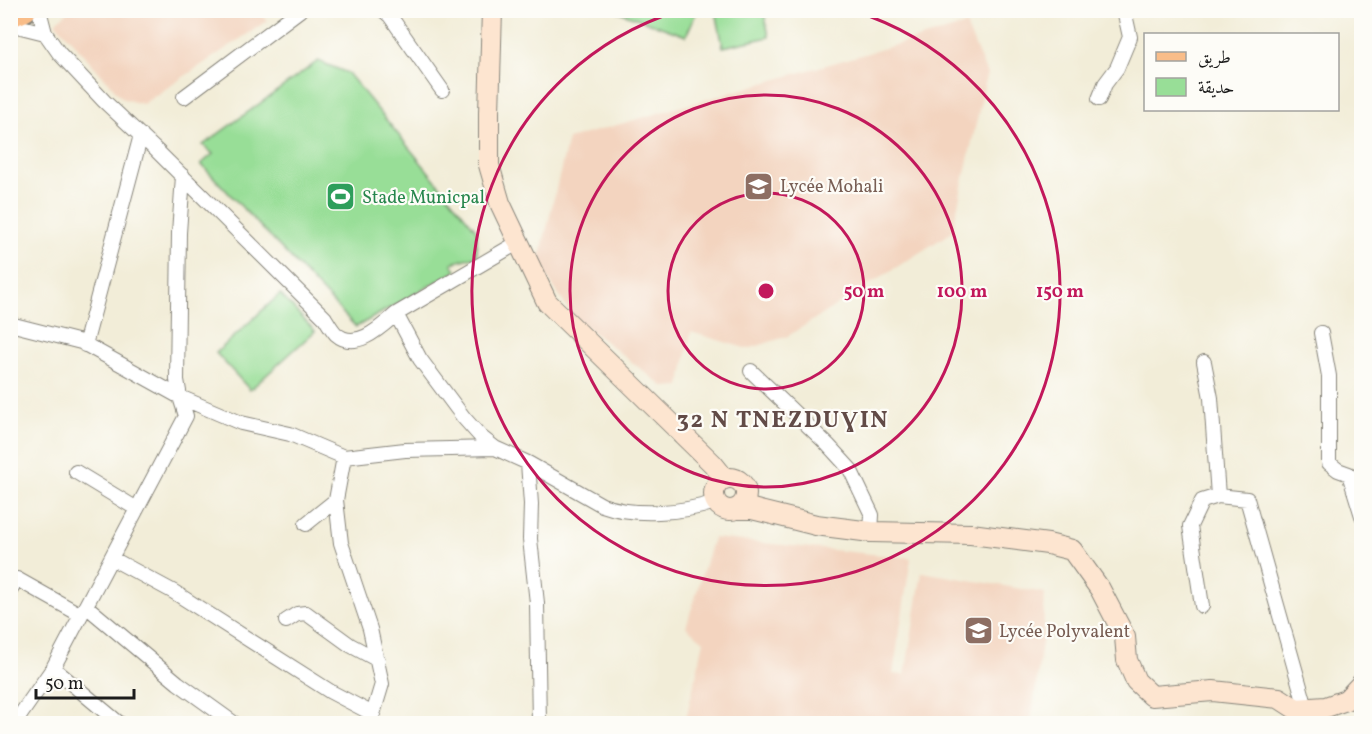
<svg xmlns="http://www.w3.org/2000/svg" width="1372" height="734" viewBox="0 0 1372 734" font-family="Vollkorn,Amiri,serif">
<rect width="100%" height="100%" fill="#fdfcf7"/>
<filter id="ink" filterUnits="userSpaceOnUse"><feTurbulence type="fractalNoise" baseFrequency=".0167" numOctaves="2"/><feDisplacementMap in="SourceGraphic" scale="12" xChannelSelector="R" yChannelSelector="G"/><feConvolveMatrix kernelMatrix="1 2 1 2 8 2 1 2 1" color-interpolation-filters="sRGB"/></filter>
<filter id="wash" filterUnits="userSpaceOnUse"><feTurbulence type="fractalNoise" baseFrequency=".008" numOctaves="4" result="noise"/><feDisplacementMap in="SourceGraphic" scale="24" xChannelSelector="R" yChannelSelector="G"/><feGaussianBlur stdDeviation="1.35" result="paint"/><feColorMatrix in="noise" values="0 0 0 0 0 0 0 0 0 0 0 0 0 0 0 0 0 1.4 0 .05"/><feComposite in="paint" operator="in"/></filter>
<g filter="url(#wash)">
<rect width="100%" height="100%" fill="#f2edd8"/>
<!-- built -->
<path fill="#f3d4bf" d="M71 10 127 11 131 16 136 10 259 11 267 21 143 104 123 99 55 22Z
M966 25 987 74 952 232 788 336 748 349 691 332 680 386 664 387 571 315 560 296 538 265 568 139Z
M713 538 911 558 893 674 905 675 922 572 1045 593 1043 635 1031 723H685L704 641 686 627Z"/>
<!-- green -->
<path fill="#98de97" stroke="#5a7d5a" stroke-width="1.5" d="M617 11H697L686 36Z
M716 11H764L769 37 723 47Z
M318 61 348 73 477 231V256L452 263 456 271 356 327 201 164 213 154 203 145Z
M280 294 315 331 250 390 216 353Z"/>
</g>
<g filter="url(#ink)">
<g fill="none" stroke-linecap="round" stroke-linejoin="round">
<defs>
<path id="street" d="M39 10 45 33 59 53 104 101 157 151 325 318C328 323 332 330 336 334 356 352 382 326 396 314L420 359 464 418 481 437 495 448 528 463 602 505C635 517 682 513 716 502
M383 10 390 16 442 90
M10 22 17 26 45 33
M184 97 300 10
M1099 99 1105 84 1117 68 1130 37 1124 10
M396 314 519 242
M10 324 81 342 180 397 241 423 290 434 344 457 405 450 495 448
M1321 333 1329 376V463L1338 470 1349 474 1362 516
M85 345 141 135
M1204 362 1211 398 1218 496 1247 499 1306 708
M751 371 828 445 850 469 872 515 871 532
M528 463 531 504 530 539 537 603 539 724
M76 472 137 509
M306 524 336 500
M111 558 174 592 331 692 373 714 382 684 370 629 341 543 336 500 344 457
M10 590 17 579 81 615
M86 606 178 683 235 724
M1202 606 1190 526 1202 501 1218 496
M286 621 297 614 306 613 350 645 378 660
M53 668 120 724
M14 724 53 668 186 416 180 397 177 380 179 233 183 176"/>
<path id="secondary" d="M492 10 489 113V165L500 203 547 302 713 464 725 479
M714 494a16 16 0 1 1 32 0a16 16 0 1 1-32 0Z
M737 509H752L816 525 871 532 971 534 1048 544 1072 550 1100 589 1125 637 1127 660 1136 681 1152 696 1213 691 1279 698 1296 709 1326 707 1346 700 1362 683"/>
<path id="primary" d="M10 16 25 10"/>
</defs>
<!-- street casing -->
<use href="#street" stroke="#87847a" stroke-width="16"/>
<!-- secondary casing -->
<use href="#secondary" stroke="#87847a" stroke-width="22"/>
<!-- primary casing -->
<use href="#primary" stroke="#87847a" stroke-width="26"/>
<!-- street -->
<use href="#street" stroke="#fff" stroke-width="14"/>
<!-- secondary -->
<use href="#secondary" stroke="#fde5d0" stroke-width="20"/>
<!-- primary -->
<use href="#primary" stroke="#f9bd89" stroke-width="22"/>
</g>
</g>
<!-- distance rings -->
<g fill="none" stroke="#c2185b" stroke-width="3">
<circle cx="766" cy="291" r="98"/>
<circle cx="766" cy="291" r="196"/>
<path d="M854 11A294 294 0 1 1 678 11"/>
</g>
<!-- icons -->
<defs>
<symbol id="school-square" viewBox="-11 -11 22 22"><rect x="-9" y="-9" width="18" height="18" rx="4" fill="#8d6e63" stroke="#fdfcf7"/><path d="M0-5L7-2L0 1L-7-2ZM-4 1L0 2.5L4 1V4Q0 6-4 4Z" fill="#fff"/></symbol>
<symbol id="stadium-square" viewBox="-11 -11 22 22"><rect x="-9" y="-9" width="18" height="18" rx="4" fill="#2e9e5b" stroke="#fdfcf7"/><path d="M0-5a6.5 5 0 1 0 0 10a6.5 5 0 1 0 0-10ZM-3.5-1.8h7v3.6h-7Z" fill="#fff"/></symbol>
</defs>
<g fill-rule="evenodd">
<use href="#school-square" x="742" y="170" width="33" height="33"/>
<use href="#stadium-square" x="324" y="180" width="33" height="33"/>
<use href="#school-square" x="962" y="614" width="33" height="33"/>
</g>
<g text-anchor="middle" stroke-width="4.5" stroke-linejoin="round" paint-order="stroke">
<!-- education labels -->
<g font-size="18" fill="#785e54" stroke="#fdfcf7" text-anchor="start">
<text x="780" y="192">Lycée Mohali</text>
<text x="999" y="637">Lycée Polyvalent</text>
</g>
<!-- leisure labels -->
<g font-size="18" fill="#27864d" stroke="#fdfcf7" text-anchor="start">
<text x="362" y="203">Stade Municpal</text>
</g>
<!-- district labels -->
<g font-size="24" font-weight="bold" letter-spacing="1.5" fill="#624b47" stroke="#fdfcf7">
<text x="783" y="427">32 N TNEZDUƔIN</text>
</g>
</g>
<circle cx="766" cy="291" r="9" fill="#c2185b" stroke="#fdfcf7" stroke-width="3"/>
<g font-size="18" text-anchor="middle" font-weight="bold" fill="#c2185b" stroke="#fdfcf7" stroke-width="4.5" stroke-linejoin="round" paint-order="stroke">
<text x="864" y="297">50 m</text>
<text x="962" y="297">100 m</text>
<text x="1060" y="297">150 m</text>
</g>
<!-- margin -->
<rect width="1372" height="734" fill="none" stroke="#fdfcf7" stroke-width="36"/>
<!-- legend -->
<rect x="1144" y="33" width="195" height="78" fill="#fdfcf7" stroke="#a3a29f" stroke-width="1.5"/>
<rect x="1156" y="52" width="30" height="9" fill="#f9bd89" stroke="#a3a29f" stroke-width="1.5"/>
<text x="1198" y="63" font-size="18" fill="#1c1c1c">طريق</text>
<rect x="1156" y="78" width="30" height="18" fill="#98de97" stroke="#a3a29f" stroke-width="1.5"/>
<text x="1198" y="93" font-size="18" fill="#1c1c1c">حديقة</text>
<!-- scale -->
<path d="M36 689v9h98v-9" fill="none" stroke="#1c1c1c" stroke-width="3"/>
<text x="45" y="689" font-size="18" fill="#1c1c1c" stroke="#fdfcf7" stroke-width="4.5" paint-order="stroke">50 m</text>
</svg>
